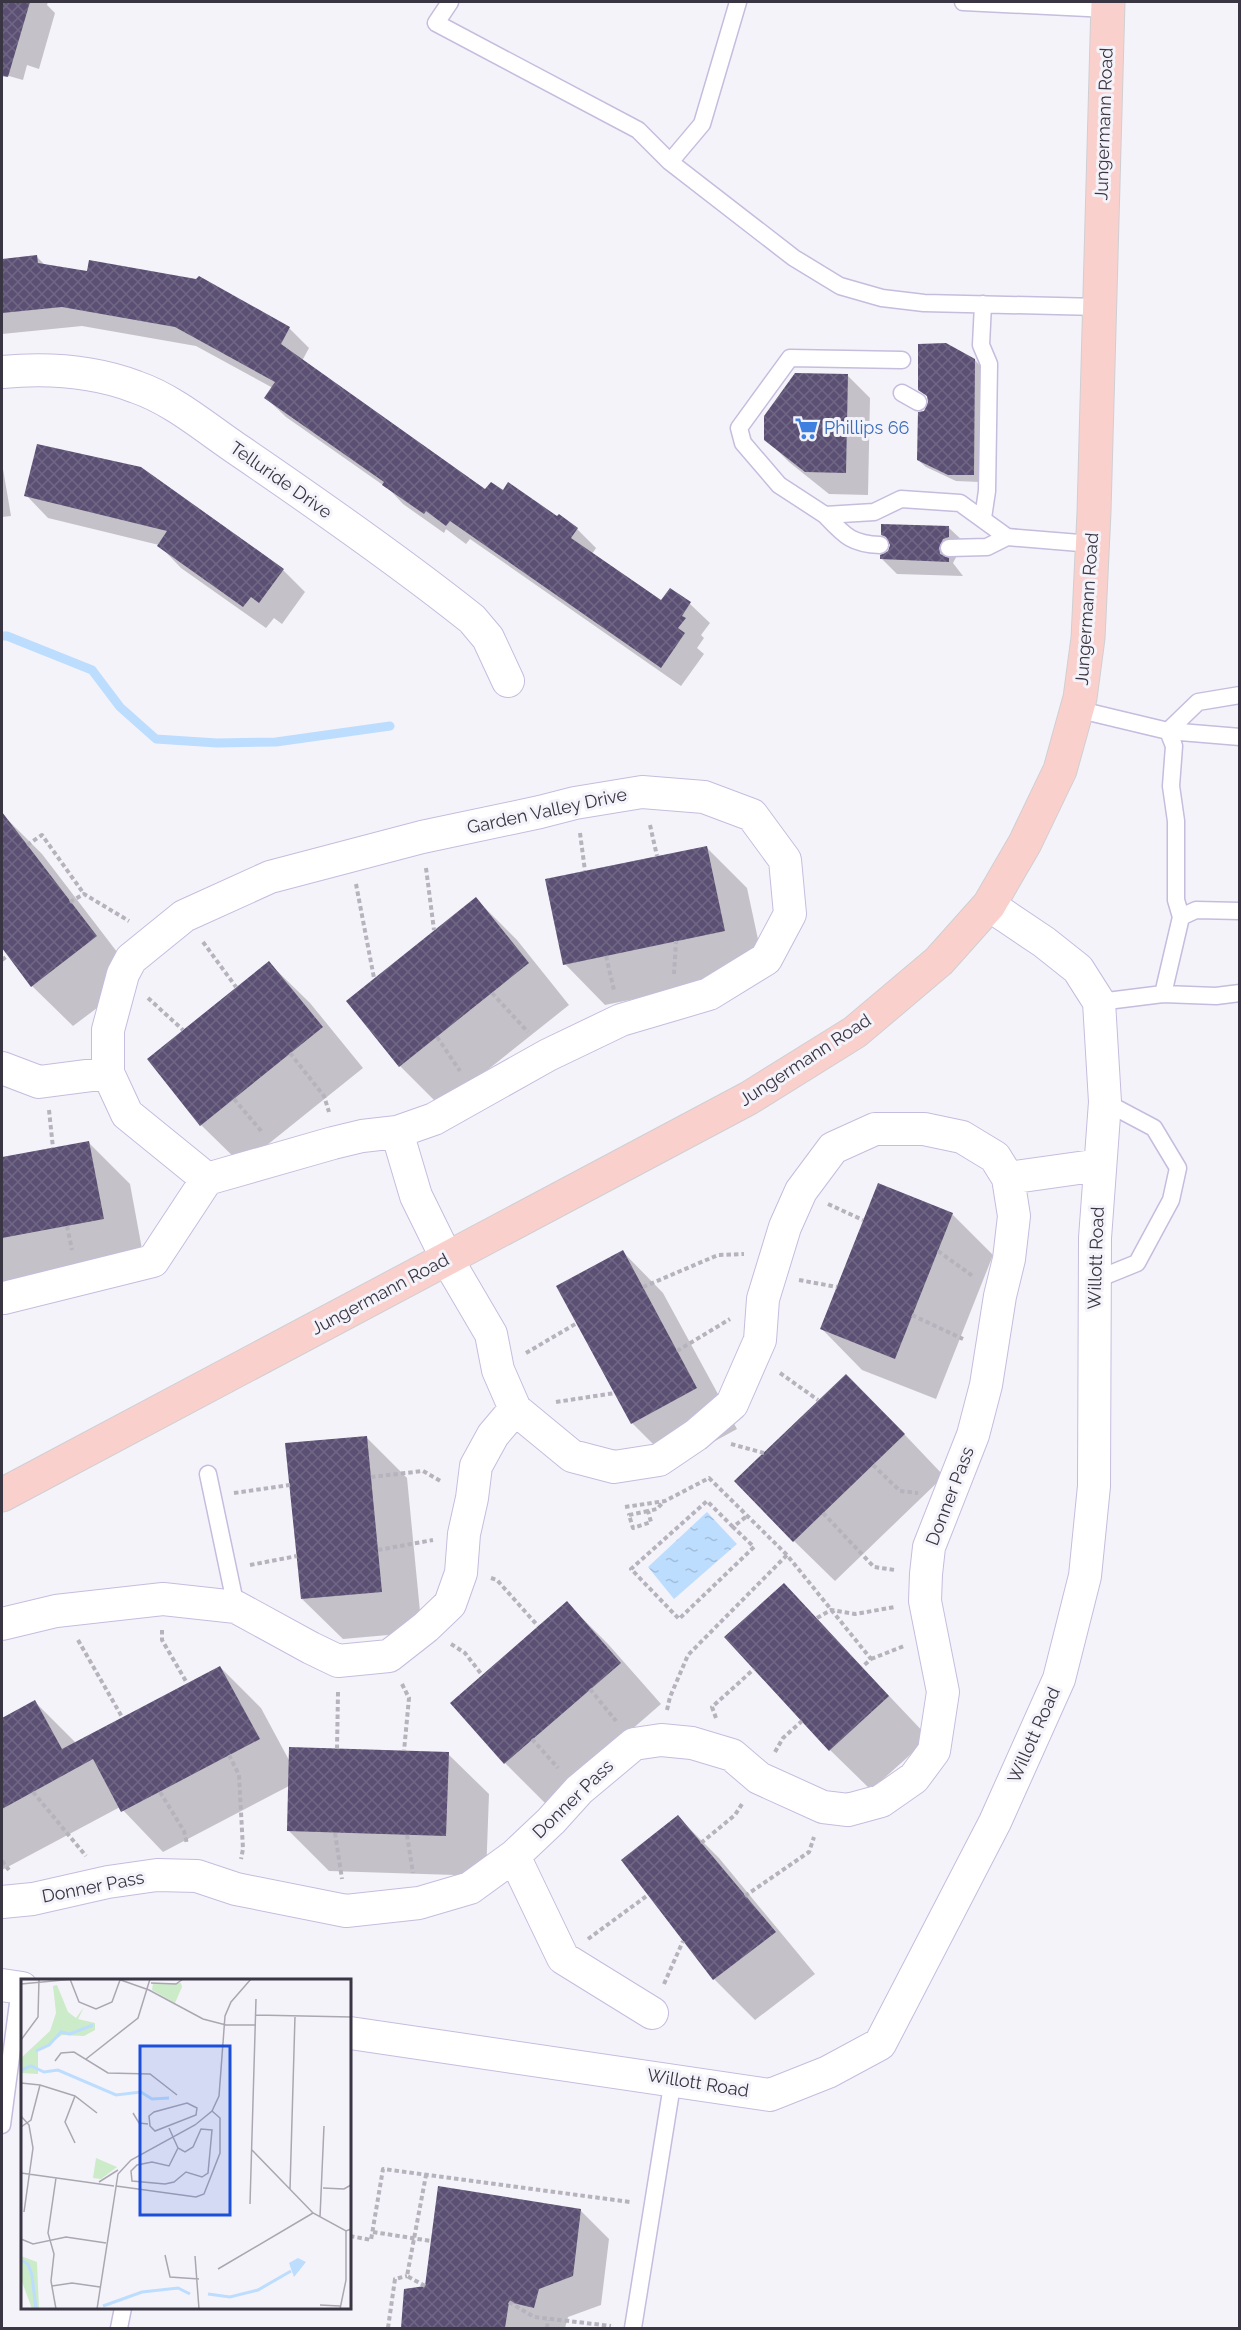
<svg xmlns="http://www.w3.org/2000/svg" width="1241" height="2330" viewBox="0 0 1241 2330" font-family="Raleway,sans-serif">
<defs>
<pattern id="water-ripples" width="26" height="14" patternUnits="userSpaceOnUse" patternTransform="scale(1.5)"><rect width="26" height="14" fill="#bcddfe"/><path d="M2 4q2-2 4 0t4 0M15 11q2-2 4 0t4 0" fill="none" stroke="#a2bedb"/></pattern>
<pattern id="building-cross-hatch" width="8" height="8" patternUnits="userSpaceOnUse" patternTransform="scale(1.5)"><rect width="8" height="8" fill="#5b5073"/><path d="M0 0l8 8M0 8l8-8" fill="none" stroke="#706784"/></pattern>
</defs>
<rect width="100%" height="100%" fill="#f5f3fa"/>
<!-- water -->
<path fill="url(#water-ripples)" d="M707 1512 737 1544 674 1599 648 1567Z"/>
<!-- shadow -->
<path fill="#0003" d="M2 2H48L47 5 55 13 39 69 27 65 23 80 2 74Z
M37 257 46 266 88 273 197 281 199 278 289 328 309 348 302 361 486 492H503L577 529 596 548 592 554 661 603 670 590 690 604 710 623 701 635 704 638 697 648 704 654 681 686 470 539 466 544 446 529 444 533 403 504 390 490 286 417 266 398 273 388 196 346 82 326 2 334V260Z
M975 360 982 368 980 482 956 481 926 467 918 460 925 412 930 403 929 398 919 389Z
M848 376 870 398 868 495 829 494 789 462 766 439Z
M38 445 283 570 305 592 282 624 274 618 266 628 181 568 159 545 48 518 26 495Z
M2 463 11 516 2 517Z
M949 528 964 542 953 563 963 576 897 574 882 559 889 552 891 542 882 534Z
M2 814 42 854 137 978 73 1026 32 986 2 946Z
M706 847 747 888 765 972 605 1005 565 964Z
M476 899 517 940 569 1005 441 1107 400 1066Z
M269 963 310 1003 363 1068 242 1165 201 1125Z
M89 1143 130 1184 144 1260 2 1286V1159Z
M879 1185 952 1214 993 1255 936 1399 862 1370 822 1329Z
M623 1252 663 1293 737 1429 673 1464 632 1423Z
M887 1416 944 1476 835 1581 794 1541Z
M366 1437 407 1478 422 1632 343 1639 302 1599Z
M784 1585 929 1738 871 1790 830 1750Z
M567 1603 608 1644 661 1704 546 1804 505 1763Z
M220 1667 261 1708 290 1762 448 1754 489 1794 486 1876 329 1871 288 1830 289 1786 163 1852 120 1807 2 1870V1719L35 1702 76 1743Z
M678 1817 719 1858 815 1974 755 2020 714 1979Z
M580 2210 609 2239 601 2305 568 2317 565 2328H402L406 2290 427 2287Z"/>
<g fill="none" stroke-linecap="round" stroke-linejoin="round">
<!-- stream -->
<path stroke="#bcddfe" stroke-width="9" d="M2 636H7L92 670 120 707 156 739 217 743 276 742 390 726"/>
</g>
<!-- building -->
<path fill="url(#building-cross-hatch)" d="M2 2H30L8 77 2 76Z
M37 255 38 263 87 271 89 260 196 279 199 276 290 327 281 344 485 489 491 482 503 490 508 482 557 516 559 514 578 528 571 538 661 600 670 588 691 602 682 616 686 618 678 628 685 633 661 668 450 521 446 526 426 511 424 514 382 485 384 482 264 398 275 382 175 327 62 307 2 313V259Z
M946 343 975 359 974 475H948L917 460 918 412 924 411 928 402 927 396 918 390V344Z
M795 373 848 374 846 473 805 472 764 440V416Z
M37 444 141 467 284 569 259 603 251 597 243 607 157 546 167 531 24 496Z
M881 524 949 526V537L943 539 939 548 940 554 949 558V562L880 559V555L888 551 890 545 886 537 881 535Z
M2 812 97 936 31 987 2 948Z
M707 846 725 931 563 965 545 879Z
M476 897 529 963 399 1067 346 1001Z
M269 961 323 1027 200 1126 147 1059Z
M89 1141 104 1219 2 1238V1157Z
M878 1183 953 1213 895 1359 820 1329Z
M623 1250 697 1388 631 1424 556 1286Z
M846 1374 905 1434 793 1542 734 1481Z
M367 1436 382 1592 301 1599 285 1443Z
M784 1583 889 1696 829 1751 724 1637Z
M567 1601 621 1663 504 1764 450 1703Z
M220 1666 260 1739 121 1812 93 1759 2 1809V1718L35 1700 62 1749Z
M289 1747 449 1752 446 1836 287 1831Z
M678 1815 776 1932 713 1980 621 1860Z
M438 2186 581 2209 573 2276 539 2289 534 2308 509 2302 505 2328H401L404 2289 425 2286Z"/>
<g fill="none" stroke-linecap="round" stroke-linejoin="round">
<defs>
<path id="service" d="M450 2 436 23 638 130 670 162 794 258 840 286 882 298 924 303 1099 307
M963 2 1108 9
M670 162 702 124 738 2
M983 304 981 345 989 364 987 491 983 518
M902 360 790 358 739 428 743 443 779 485 825 515 874 512 901 499 960 503 1007 537 1092 544
M902 393 918 402
M825 515C844 535 851 544 880 545
M949 548 987 547 1007 537
M1076 709 1168 731 1174 746 1171 786 1176 821V900L1181 917
M1168 731 1198 702 1240 695
M1168 731 1240 737
M1163 994 1181 917 1196 910 1240 911
M1099 1002 1163 994 1216 996 1240 993
M1095 1280 1137 1263 1171 1200 1178 1168 1154 1128 1105 1102
M208 1474 236 1607
M2 2125 20 1988
M119 2328 123 2308
M633 2328 673 2079"/>
<path id="minor" d="M2 372C46 368 94 371 136 387 174 400 207 429 240 451 319 505 398 560 472 619L488 638 508 681
M642 792 704 797 752 815 785 860 790 914 766 959 709 994 621 1020 548 1055 434 1119 397 1132 362 1136 333 1143 207 1179 127 1114 108 1073V1030L123 974 131 959 184 916 270 877 422 837 540 812 575 803Z
M2 1068 39 1082 108 1073
M1008 1178 1100 1165
M4 1298 153 1261 207 1179
M2 1624 56 1611 163 1599 236 1607 311 1648 338 1661 389 1656 426 1627 450 1604 461 1573 464 1534 472 1498 476 1466 493 1435 515 1409
M514 1856 563 1958 652 2013
M2 1902 33 1899 108 1882 157 1875 197 1876 236 1889 346 1911 419 1903 470 1888 514 1856 551 1821 579 1790 634 1744 661 1740 692 1743 732 1755 759 1778 823 1807 848 1810 881 1801 914 1778 934 1751 943 1692 925 1601 926 1574 929 1547 973 1435 986 1385 1000 1296 1009 1259 1014 1216 1008 1178 995 1157 962 1137 924 1129H875L833 1148 801 1191 785 1227 763 1299 760 1340 732 1404 696 1435 659 1460 614 1467 572 1456 515 1409 498 1370 491 1334 447 1259 416 1196 397 1132
M2 1985 22 1988
M350 2033 770 2095 828 2072 880 2044 995 1822 1059 1679 1085 1576 1094 1486 1095 1238 1105 1102 1099 1002 1078 969 1044 942 989 905"/>
<path id="primary" d="M2 1495 749 1098 855 1032 939 961 989 905 1025 843 1060 770 1080 698 1088 638 1094 512 1108 2"/>
</defs>
<!-- service casing -->
<use href="#service" stroke="#c6bcde" stroke-width="19"/>
<!-- minor casing -->
<use href="#minor" stroke="#c6bcde" stroke-width="34"/>
<!-- primary casing -->
<use href="#primary" stroke="#cfcfd2" stroke-width="35"/>
<!-- path -->
<path stroke="#b6b3bd" stroke-width="4" stroke-dasharray="4.5 3" stroke-linecap="butt" d="M650 825 657 856
M580 833 585 871
M27 845 42 835 84 894
M426 868 434 930
M356 884 374 978
M70 902 84 894 129 921
M203 942 236 987
M606 956 614 990
M2 960 7 956
M674 974 676 941
M492 993 528 1032
M148 998 183 1030
M437 1037 460 1071
M290 1053 324 1096 329 1112
M234 1099 262 1132
M49 1110 53 1148
M828 1204 863 1220
M67 1226 72 1250
M938 1251 974 1277
M799 1280 837 1287
M643 1287 718 1255 744 1254
M912 1315 963 1339
M677 1351 730 1319
M526 1353 577 1323
M780 1373 818 1400
M556 1402 615 1393
M731 1444 764 1453
M873 1465 900 1491 918 1493
M371 1477 423 1471 442 1482
M234 1493 290 1485
M625 1507 665 1501 709 1478 787 1555
M648 1511 629 1515 633 1528 651 1522 648 1511 657 1509 664 1501
M823 1513 874 1567 895 1570
M733 1527 707 1501 631 1569 679 1619 754 1547 733 1527 747 1516
M378 1550 433 1540
M250 1565 297 1556
M491 1578 497 1580 538 1626
M817 1618 831 1610 855 1614 895 1607
M162 1630V1640L187 1683
M78 1640 122 1717
M451 1644 465 1653 482 1675
M871 1659 904 1646
M402 1684 409 1698 404 1751
M590 1689 616 1721
M667 1710 670 1697 688 1655 787 1555 871 1659 862 1667
M716 1718 712 1707 754 1669
M532 1739 558 1768
M337 1749 338 1692
M775 1752 783 1738 802 1721
M229 1755 239 1775 243 1849 241 1859
M33 1792 86 1856
M160 1792 184 1831 187 1844
M335 1833 342 1879
M407 1835 413 1873
M701 1843 735 1815 742 1804
M2 1861 9 1870
M745 1896 809 1852 814 1837
M588 1939 648 1895
M664 1984 683 1941
M373 2232 431 2241
M350 2236 371 2240 383 2169 630 2202
M425 2286 407 2276 426 2175
M509 2302 534 2317 611 2326
M388 2328 395 2279 407 2276
M547 2328 548 2320"/>
<!-- service -->
<use href="#service" stroke="#fff" stroke-width="16"/>
<!-- minor -->
<use href="#minor" stroke="#fff" stroke-width="32"/>
<!-- primary -->
<use href="#primary" stroke="#fad0cd" stroke-width="33"/>
</g>
<!-- icons -->
<defs>
<symbol id="supermarket-bare" viewBox="-9 -9 18 18"><path d="M-6-5.5h2.5l.6 2H6L4.5 2H-2.5L-4.4-4H-6ZM-1.5 3.2a1.3 1.3 0 1 0 .1 0ZM3 3.2a1.3 1.3 0 1 0 .1 0Z" fill="#3f7fe0" stroke="#f5f3fa" stroke-width="2.5" paint-order="stroke"/></symbol>
</defs>
<g fill-rule="evenodd">
<use href="#supermarket-bare" x="790" y="412" width="33" height="33"/>
</g>
<g text-anchor="middle" stroke-width="6" stroke-linejoin="round" paint-order="stroke">
<!-- street labels -->
<g font-size="18" fill="#393543" stroke="#f5f3fa">
<text transform="translate(1104 124) rotate(-88)" y="6">Jungermann Road</text>
<text transform="translate(281 480) rotate(35)" y="6">Telluride Drive</text>
<text transform="translate(1087 609) rotate(-86)" y="6">Jungermann Road</text>
<text transform="translate(547 811) rotate(-12)" y="6">Garden Valley Drive</text>
<text transform="translate(805 1060) rotate(-33)" y="6">Jungermann Road</text>
<text transform="translate(1096 1258) rotate(-88)" y="6">Willott Road</text>
<text transform="translate(380 1294) rotate(-28)" y="6">Jungermann Road</text>
<text transform="translate(950 1496) rotate(-69)" y="6">Donner Pass</text>
<text transform="translate(1034 1735) rotate(-66)" y="6">Willott Road</text>
<text transform="translate(573 1799) rotate(-44)" y="6">Donner Pass</text>
<text transform="translate(93 1887) rotate(-11)" y="6">Donner Pass</text>
<text transform="translate(698 2083) rotate(9)" y="6">Willott Road</text>
</g>
<!-- shop labels -->
<g font-size="18" fill="#366cbe" stroke="#f5f3fa" text-anchor="start">
<text x="824" y="434">Phillips 66</text>
</g>
</g>
<!-- overview -->
<g transform="translate(21 1979)">
<rect width="330" height="330" fill="#f5f3fa"/>
<path d="M132 4H160L161 8 154 24 131 11ZM36 6 47 33 55 39 63 28 57 40 74 44V51L63 57 41 56 17 72V95L0 94V79L29 52 35 34 32 7ZM75 179 96 188 80 200 72 199ZM0 277 16 283 18 330H11L0 300Z" fill="#ccebc8"/>
<path d="M277 279 285 283 273 298 268 284Z" fill="#bcddfe"/>
<path fill="none" stroke="#bcddfe" stroke-width="3" d="M15 72 28 66 40 53 49 55 72 46M0 91 10 87 23 93 37 91 95 116 120 113 131 120 148 119M0 281 7 285 11 296 15 330M187 315 209 318 237 311 270 292M82 327 121 313 157 309 169 315"/>
<path fill="none" stroke="#aaa7b1" stroke-width="1.5" d="M49 0 58 23 75 30 91 23 99 1M97 0 128 11 182 40 205 46H235M130 4 155 5 162 0M0 5 53 0M235 36 330 38M0 61 17 38 18 0M65 80 117 39 129 0M34 82 40 74 53 73 87 94 129 95 156 116M0 104 19 106 54 117 76 134M54 117 44 143 54 164M166 124 176 129 175 136 134 152 129 147 128 137 133 133ZM112 134 118 144 127 145M0 137 8 146 12 169 3 233M0 148 10 141 19 106M148 149 157 169 164 173 172 168 180 150 191 151 187 194 181 198 165 193 153 203 144 205 111 202 110 192 116 186 131 183 148 187 157 169M231 171 292 234 325 252 330 250M0 194 93 207M78 203 97 191M95 207 175 218 183 215 199 174V139L191 132M302 209 323 210 330 206M269 210 274 37M229 225 235 20M299 238 303 147M0 260 12 265 45 258 85 264M144 276 149 298 178 300M174 277 178 330M197 290 292 234M31 307 51 304 79 308M299 326 319 327M35 330 30 302 33 275 27 254 35 199M76 330 97 195 110 181 174 146 191 132 198 117 204 37 210 23 230 0M238 330H260M319 330 325 301V252"/>
<path fill="#1d4ed8" fill-opacity="0.15" stroke="#1d4ed8" stroke-width="3" d="M119 67H209V236H119Z"/>
<rect width="330" height="330" fill="none" stroke="#393543" stroke-width="3"/>
</g>
<!-- border -->
<rect width="1241" height="2330" fill="none" stroke="#393543" stroke-width="6"/>
</svg>
